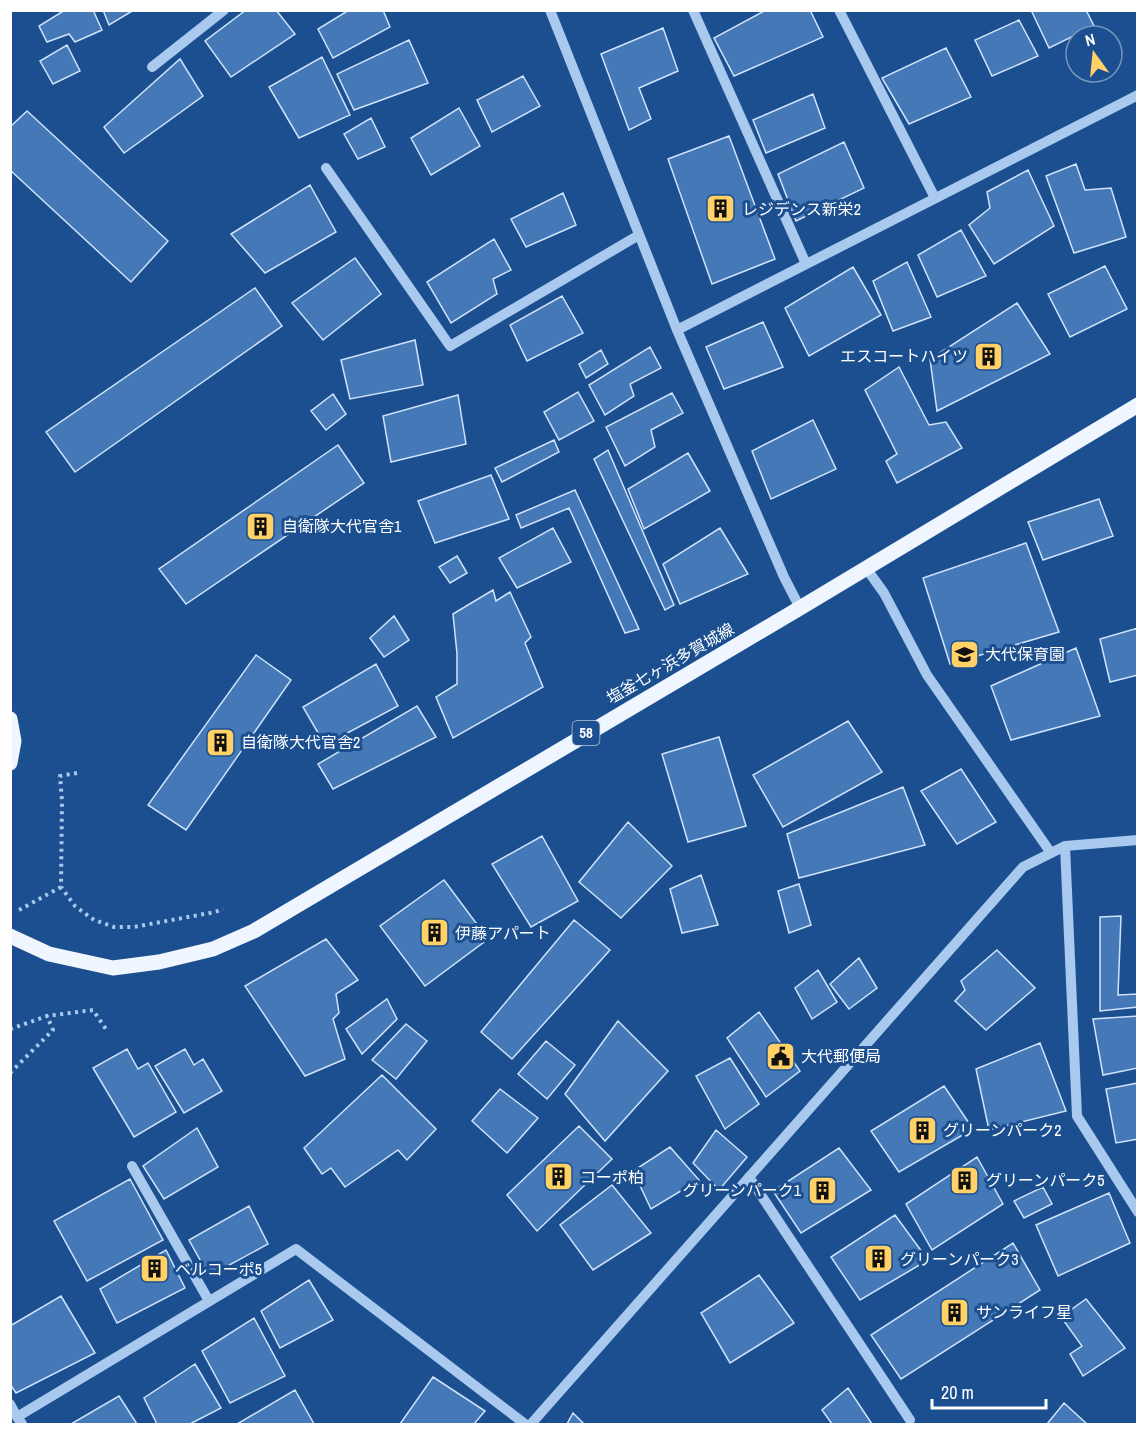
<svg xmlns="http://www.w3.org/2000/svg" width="1148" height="1435" viewBox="0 0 1148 1435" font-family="'Archivo Narrow','Noto Sans JP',sans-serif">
<rect width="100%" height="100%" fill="#1b4f8f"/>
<!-- building -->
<path fill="#4478b7" stroke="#cfe3fa" stroke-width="1.5" d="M65 10H93L102 30 75 42 69 34 47 42 39 26Z
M103 10H134L109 25Z
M246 10H276L295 34 231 77 205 41Z
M349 10H383L390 27 333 58 318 29Z
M766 10H810L823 37 734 76 714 38Z
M1035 10H1086L1094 26 1049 48 1032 12Z
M1019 20 1038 56 992 76 975 40Z
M663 28 678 71 639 88 651 119 629 130 601 54Z
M409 40 428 83 354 110 337 74Z
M67 45 80 71 53 84 40 61Z
M946 48 971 97 909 124 882 78Z
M322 57 350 115 299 138 269 87Z
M180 59 203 96 124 153 104 127Z
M523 76 540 106 492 132 477 100Z
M813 94 825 128 766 153 753 120Z
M459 108 480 146 431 175 411 138Z
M27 111 168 241 131 282 10 170V127Z
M371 118 385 147 358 159 344 134Z
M729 136 775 259 712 284 668 159Z
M844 142 864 188 796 221 778 174Z
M1076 164 1085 190 1111 188 1126 237 1074 253 1046 176Z
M1028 170 1054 226 994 264 969 225 990 208 987 192Z
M310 185 336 232 265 273 231 234Z
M563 193 576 225 526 247 511 219Z
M961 230 986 276 937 297 918 255Z
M494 239 511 270 493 279 497 294 451 323 427 282Z
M355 258 381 294 323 340 292 303Z
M907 262 931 317 893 331 873 281Z
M1105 266 1127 309 1070 337 1048 294Z
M853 267 881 315 809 356 785 308Z
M255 288 282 326 75 472 46 432Z
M562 296 583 333 527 361 510 325Z
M1017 303 1050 354 937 411 930 359Z
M763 322 783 367 724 389 706 347Z
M415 340 423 385 350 399 341 360Z
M650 347 661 368 630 384 634 396 605 415 589 385Z
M601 350 608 364 586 378 579 364Z
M899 367 929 425 946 422 962 448 897 483 886 461 897 454 865 390Z
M578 392 594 421 559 440 544 412Z
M672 393 683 413 651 430 655 447 625 466 606 427Z
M333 394 346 414 326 430 311 411Z
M458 395 466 444 391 462 383 416Z
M813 420 836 469 771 499 752 451Z
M554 440 559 452 502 482 495 468Z
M338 445 364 483 186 604 159 569Z
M608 450 674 605 665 610 594 459Z
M688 453 710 491 644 529 628 489Z
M491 475 509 519 435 543 418 501Z
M575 490 639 629 625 633 569 508 521 528 516 515Z
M1099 499 1113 536 1043 560 1028 522Z
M553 528 571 562 517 588 499 558Z
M720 528 748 574 680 604 663 564Z
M1026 543 1059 632 950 664 923 578Z
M457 556 467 573 450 583 439 567Z
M493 590 496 601 510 592 531 637 525 643 543 687 453 738 436 697 457 684V654L453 614Z
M394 616 409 640 384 657 370 638Z
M1138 628V675L1110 682 1100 639Z
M1076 648 1100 716 1011 740 991 686Z
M256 655 291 680 186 830 148 805Z
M376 664 398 706 325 745 303 707Z
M417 706 436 737 333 789 318 764Z
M848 721 882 772 783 827 753 775Z
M719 737 746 826 688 842 662 754Z
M961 769 996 822 957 844 921 791Z
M903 787 925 845 799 878 787 834Z
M628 822 672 866 621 918 579 882Z
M542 836 578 901 531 927 492 864Z
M701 875 718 925 682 933 670 889Z
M444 880 488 939 425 986 380 926Z
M799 884 811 925 789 933 778 891Z
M1121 916 1118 995 1138 994V1007L1100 1011V917Z
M574 920 610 950 512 1059 481 1032Z
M326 939 358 980 336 994 339 1013 333 1019 345 1059 305 1076 245 986Z
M997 950 1035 988 986 1030 955 1001 965 990 961 981Z
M859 958 877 988 849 1009 830 984Z
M818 970 837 1002 812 1019 795 988Z
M387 999 397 1019 362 1054 346 1029Z
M759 1012 800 1071 766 1097 727 1038Z
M1138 1016V1068L1103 1075 1093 1019Z
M618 1021 668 1071 605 1141 565 1094Z
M406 1024 427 1041 396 1079 372 1060Z
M546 1041 575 1065 547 1099 518 1074Z
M1040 1043 1066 1111 989 1130 976 1069Z
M127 1049 138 1069 148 1063 176 1112 134 1137 93 1068Z
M185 1049 194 1065 203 1059 222 1091 184 1113 155 1066Z
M730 1058 759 1104 725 1129 696 1076Z
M382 1075 436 1129 407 1160 398 1150 345 1187 331 1168 322 1174 304 1148Z
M1138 1083V1139L1116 1143 1106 1089Z
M944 1086 973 1129 899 1172 871 1131Z
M500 1089 538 1118 507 1153 472 1121Z
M579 1126 612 1159 537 1231 507 1195Z
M197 1128 218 1167 164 1199 143 1166Z
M716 1130 747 1157 719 1190 693 1163Z
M670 1147 699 1180 651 1209 633 1171Z
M839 1148 871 1190 801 1233 773 1191Z
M977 1157 1003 1204 932 1250 906 1204Z
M130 1179 163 1240 87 1281 54 1221Z
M612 1185 651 1233 593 1270 560 1225Z
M1043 1187 1052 1204 1024 1218 1014 1201Z
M1109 1193 1130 1243 1058 1276 1036 1225Z
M249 1206 268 1244 209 1276 189 1240Z
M895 1215 928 1260 860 1300 831 1257Z
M1013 1243 1040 1290 901 1379 871 1335Z
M166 1250 185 1288 117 1323 100 1289Z
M759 1275 794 1323 730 1363 701 1313Z
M309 1280 333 1320 280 1348 261 1311Z
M61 1296 95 1353 16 1393 10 1384V1326Z
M1086 1299 1125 1348 1083 1376 1070 1354 1082 1346 1061 1317Z
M254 1318 285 1376 230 1403 202 1351Z
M195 1364 221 1408 190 1424H157L144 1398Z
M433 1377 485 1411 474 1424H400Z
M848 1388 872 1424H832L822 1410Z
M295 1390 314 1424H237Z
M119 1396 137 1424H71Z
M1064 1403 1087 1424H1047Z
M573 1413 584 1424H567Z"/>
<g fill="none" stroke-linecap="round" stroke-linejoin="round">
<!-- path -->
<path stroke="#a9c9ee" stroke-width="4" stroke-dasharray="3 4.5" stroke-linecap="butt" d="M77 773 60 776 62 801 61 887 75 906 94 920 114 927H134L215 912 223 909
M19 910 61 887
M10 1029 47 1016 93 1010 108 1032
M10 1073 53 1030 47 1016"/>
<!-- minor -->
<path stroke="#a9c9ee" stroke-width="10" d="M550 10 677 330 784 577 800 608
M693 10 806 264
M839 10 935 198
M152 67 224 10
M326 168 450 346 639 235
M677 330 1138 95
M866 568 884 593 927 675 1051 853
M1065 846 1077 1116 1138 1212
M132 1166 209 1301
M749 1177 910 1420
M10 1404 17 1417
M22 1424 17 1417 296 1249 525 1424
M531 1424 1023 867 1065 846 1138 840"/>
<!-- major -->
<path stroke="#f0f6ff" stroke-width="15" d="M10 719 14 741 10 763
M10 936 49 954 113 968 159 962 213 949 254 931 800 608 1138 405"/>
</g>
<!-- icons -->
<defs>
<symbol id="building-square" viewBox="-11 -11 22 22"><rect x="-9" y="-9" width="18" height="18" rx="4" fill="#ffd166" stroke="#1b4f8f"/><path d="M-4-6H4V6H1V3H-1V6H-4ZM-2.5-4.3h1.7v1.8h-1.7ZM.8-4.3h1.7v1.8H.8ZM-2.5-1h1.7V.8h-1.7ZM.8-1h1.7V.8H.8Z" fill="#111"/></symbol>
<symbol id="school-square" viewBox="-11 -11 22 22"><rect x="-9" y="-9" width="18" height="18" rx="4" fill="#ffd166" stroke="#1b4f8f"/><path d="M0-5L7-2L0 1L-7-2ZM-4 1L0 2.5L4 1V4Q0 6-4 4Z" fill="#111"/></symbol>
<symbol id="civic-square" viewBox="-11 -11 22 22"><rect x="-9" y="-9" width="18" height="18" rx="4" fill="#ffd166" stroke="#1b4f8f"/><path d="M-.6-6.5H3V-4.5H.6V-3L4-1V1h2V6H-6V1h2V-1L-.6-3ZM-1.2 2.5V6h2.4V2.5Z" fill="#111"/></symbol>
</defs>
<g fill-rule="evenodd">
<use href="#building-square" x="704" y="192" width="33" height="33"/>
<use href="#building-square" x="972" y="340" width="33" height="33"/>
<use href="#building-square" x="244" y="510" width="33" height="33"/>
<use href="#school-square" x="948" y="638" width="33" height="33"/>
<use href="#building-square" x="204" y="726" width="33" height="33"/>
<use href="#building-square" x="418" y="916" width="33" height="33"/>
<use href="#civic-square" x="764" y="1040" width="33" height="33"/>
<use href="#building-square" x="906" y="1114" width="33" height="33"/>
<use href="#building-square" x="542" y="1160" width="33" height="33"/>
<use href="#building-square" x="948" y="1164" width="33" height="33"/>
<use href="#building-square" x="806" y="1174" width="33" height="33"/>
<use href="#building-square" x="862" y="1242" width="33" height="33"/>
<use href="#building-square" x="138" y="1252" width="33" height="33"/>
<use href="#building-square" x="938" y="1296" width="33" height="33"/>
</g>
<g text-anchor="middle" stroke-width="6" stroke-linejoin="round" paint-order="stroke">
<!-- shield labels -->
<rect fill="#1b4f8f" stroke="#bbcadd" stroke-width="1.5" x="572.5" y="721" width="27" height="24" rx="4.5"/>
<g font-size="15" font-weight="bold" fill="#fff">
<text x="586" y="738">58</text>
</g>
<!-- poi labels -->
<g font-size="16" fill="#fff" stroke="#1b4f8f" text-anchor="start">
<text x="742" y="215">レジデンス新栄2</text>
<text x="968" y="362" text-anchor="end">エスコートハイツ</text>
<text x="282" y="532">自衛隊大代官舎1</text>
<text x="985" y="660">大代保育園</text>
<text x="241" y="748">自衛隊大代官舎2</text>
<text x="455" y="939">伊藤アパート</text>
<text x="801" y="1062">大代郵便局</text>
<text x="943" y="1136">グリーンパーク2</text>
<text x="580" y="1183">コーポ柏</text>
<text x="986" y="1186">グリーンパーク5</text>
<text x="801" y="1196" text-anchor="end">グリーンパーク1</text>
<text x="900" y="1265">グリーンパーク3</text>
<text x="175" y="1275">ベルコーポ5</text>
<text x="976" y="1318">サンライフ星</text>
</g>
<!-- street labels -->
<g font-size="16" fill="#fff" stroke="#1b4f8f">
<text transform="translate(670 663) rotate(-30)" y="6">塩釜七ヶ浜多賀城線</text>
</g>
</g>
<!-- border -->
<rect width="1148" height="1435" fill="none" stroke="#ffffff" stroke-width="24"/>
<!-- north arrow -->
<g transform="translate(1094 54) rotate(345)"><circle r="28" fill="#1b4f8f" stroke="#7695bc" stroke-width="1.5"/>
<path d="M0-4.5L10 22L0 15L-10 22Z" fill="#ffd166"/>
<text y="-9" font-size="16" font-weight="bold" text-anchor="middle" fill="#ffffff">N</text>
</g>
<!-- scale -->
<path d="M932 1399v9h114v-9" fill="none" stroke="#ffffff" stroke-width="3"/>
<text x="941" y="1399" font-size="18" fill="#ffffff" stroke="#1b4f8f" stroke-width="4.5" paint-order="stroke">20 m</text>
</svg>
